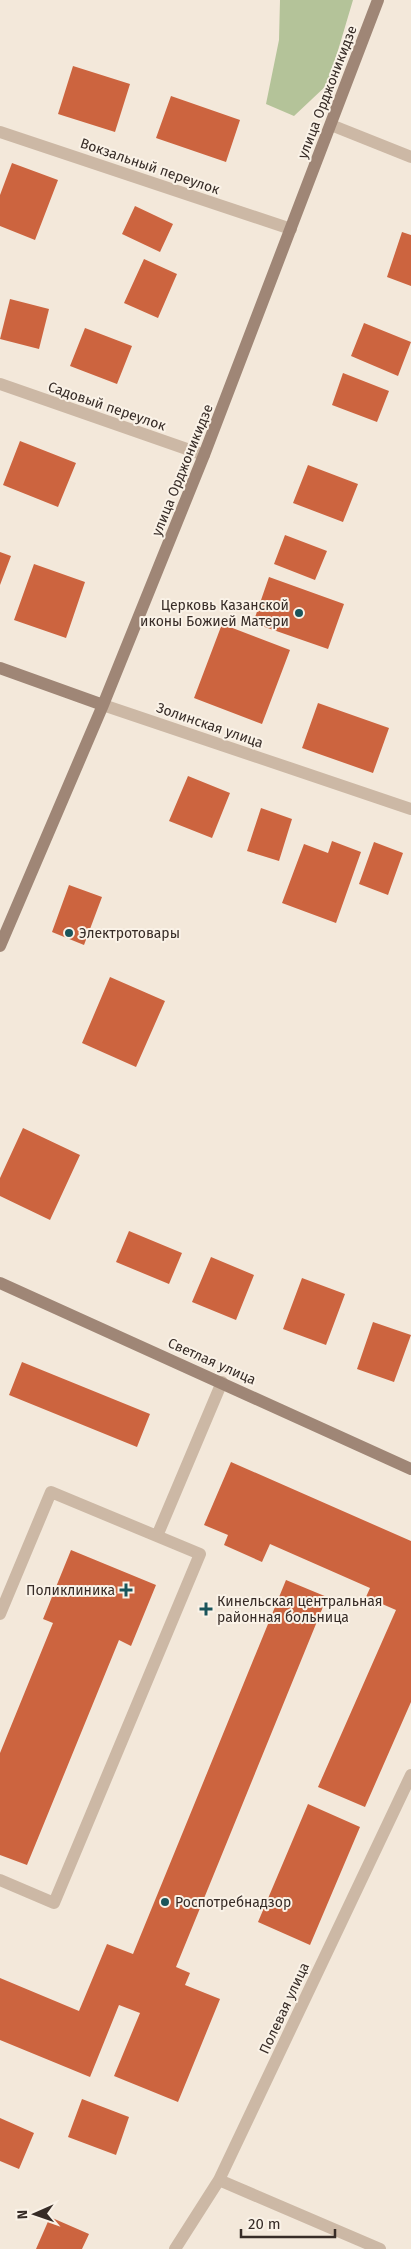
<svg xmlns="http://www.w3.org/2000/svg" width="411" height="2249" viewBox="0 0 411 2249" font-family="'Fira Sans',sans-serif">
<rect width="100%" height="100%" fill="#f3e8da"/>
<!-- green -->
<path fill="#b4c399" d="M280 0H353L328 84 294 116 266 104 279 40Z"/>
<!-- building -->
<path fill="#cc643f" d="M73 66 130 84 115 132 58 114Z
M171 96 240 120 226 162 156 138Z
M12 163 58 180 35 240 0 226V195Z
M135 206 173 224 160 252 122 234Z
M402 232 411 235V286L387 277Z
M144 259 177 274 158 318 124 303Z
M10 299 49 309 39 349 0 339Z
M364 323 411 342 398 376 351 356Z
M85 328 132 346 117 384 70 366Z
M343 373 389 391 377 422 332 405Z
M20 441 76 463 58 507 3 485Z
M308 465 358 484 343 522 293 503Z
M285 535 327 551 315 580 274 564Z
M0 552 11 556 0 585Z
M34 564 85 582 66 638 14 620Z
M269 577 344 604 328 649 253 623Z
M222 624 290 650 262 724 194 698Z
M318 703 389 728 373 773 302 748Z
M188 776 230 793 212 838 169 821Z
M261 808 292 819 279 861 247 851Z
M332 841 361 852 336 923 282 903 304 844 328 853Z
M374 842 403 853 388 895 359 884Z
M69 885 102 897 84 945 52 932Z
M110 977 165 1001 136 1067 82 1043Z
M23 1128 80 1155 50 1220 0 1196V1178Z
M129 1231 182 1253 169 1284 116 1262Z
M211 1257 254 1275 236 1320 192 1302Z
M302 1278 345 1294 326 1345 283 1329Z
M373 1322 411 1335 394 1382 357 1369Z
M22 1362 150 1414 137 1447 9 1395Z
M231 1462 411 1541V1702L365 1807 318 1787 396 1610 366 1597 370 1588 270 1544 262 1562 224 1545 228 1535 204 1525Z
M71 1550 156 1585 131 1646 119 1640 27 1865 0 1855V1753L53 1623 43 1619Z
M286 1580 327 1597 176 1967 190 1973 185 1985 220 1999 178 2102 114 2076 140 2013 119 2005 90 2077 0 2040V1978L79 2011 107 1944 133 1954Z
M308 1804 360 1827 310 1945 258 1922Z
M82 2099 129 2117 116 2155 68 2137Z
M0 2118 34 2133 19 2169 0 2161Z
M50 2217 89 2234 82 2249H36Z"/>
<g fill="none" stroke-linecap="round" stroke-linejoin="round">
<!-- lane -->
<path stroke="#ccb8a5" stroke-width="12" d="M157 1536 222 1382
M0 1614 51 1492 200 1554 54 1903 0 1880"/>
<!-- street -->
<path stroke="#ccb8a5" stroke-width="12" d="M331 125 411 157
M0 132 291 229
M0 384 204 455
M103 705 411 809
M219 2180 380 2249
M175 2249 219 2180 411 1775"/>
<!-- secondary -->
<path stroke="#9f8676" stroke-width="12" d="M0 668 103 705
M0 946 103 705 204 455 378 0
M0 1283 411 1469"/>
</g>
<!-- markers -->
<g fill="#1a555b" stroke="#faf2e7" stroke-width="2">
<circle cx="299" cy="613" r="5"/>
<circle cx="69" cy="933" r="5"/>
<path d="M123.5 1582.5h5v5h5v5h-5v5h-5v-5h-5v-5h5z"/>
<path d="M203.5 1601.5h5v5h5v5h-5v5h-5v-5h-5v-5h5z"/>
<circle cx="165" cy="1902" r="5"/>
</g>
<g text-anchor="middle" stroke-width="4" stroke-linejoin="round" paint-order="stroke">
<!-- street labels -->
<g font-size="14" fill="#372c27" stroke="#faf2e7">
<text transform="translate(327 92) rotate(-69)" y="5">улица Орджоникидзе</text>
<text transform="translate(150 166) rotate(19)" y="5">Вокзальный переулок</text>
<text transform="translate(107 406) rotate(19)" y="5">Садовый переулок</text>
<text transform="translate(182 470) rotate(-68)" y="5">улица Орджоникидзе</text>
<text transform="translate(210 725) rotate(19)" y="5">Золинская улица</text>
<text transform="translate(212 1361) rotate(24)" y="5">Светлая улица</text>
<text transform="translate(284 2008) rotate(-65)" y="5">Полевая улица</text>
</g>
<!-- poi labels -->
<g font-size="14" fill="#372c27" stroke="#faf2e7" text-anchor="start">
<text x="289" y="610" text-anchor="end">Церковь Казанской<tspan x="289" dy="16">иконы Божией Матери</tspan></text>
<text x="79" y="938">Электротовары</text>
<text x="115" y="1595" text-anchor="end">Поликлиника</text>
<text x="217" y="1606">Кинельская центральная<tspan x="217" dy="16">районная больница</tspan></text>
<text x="175" y="1907">Роспотребнадзор</text>
</g>
</g>
<!-- north arrow -->
<g transform="translate(35 2214) rotate(268)" stroke="#faf2e7" stroke-width="4" paint-order="stroke">
<path d="M0-4L9 19L0 12L-9 19Z" fill="#372c27"/>
<text y="-8" font-size="14" font-weight="bold" text-anchor="middle" fill="#372c27">N</text>
</g>
<!-- scale -->
<path d="M241 2229v8h94v-8" fill="none" stroke="#372c27" stroke-width="2.5"/>
<text x="248" y="2229" font-size="15" fill="#372c27" stroke="#faf2e7" stroke-width="4" paint-order="stroke">20 m</text>
</svg>
